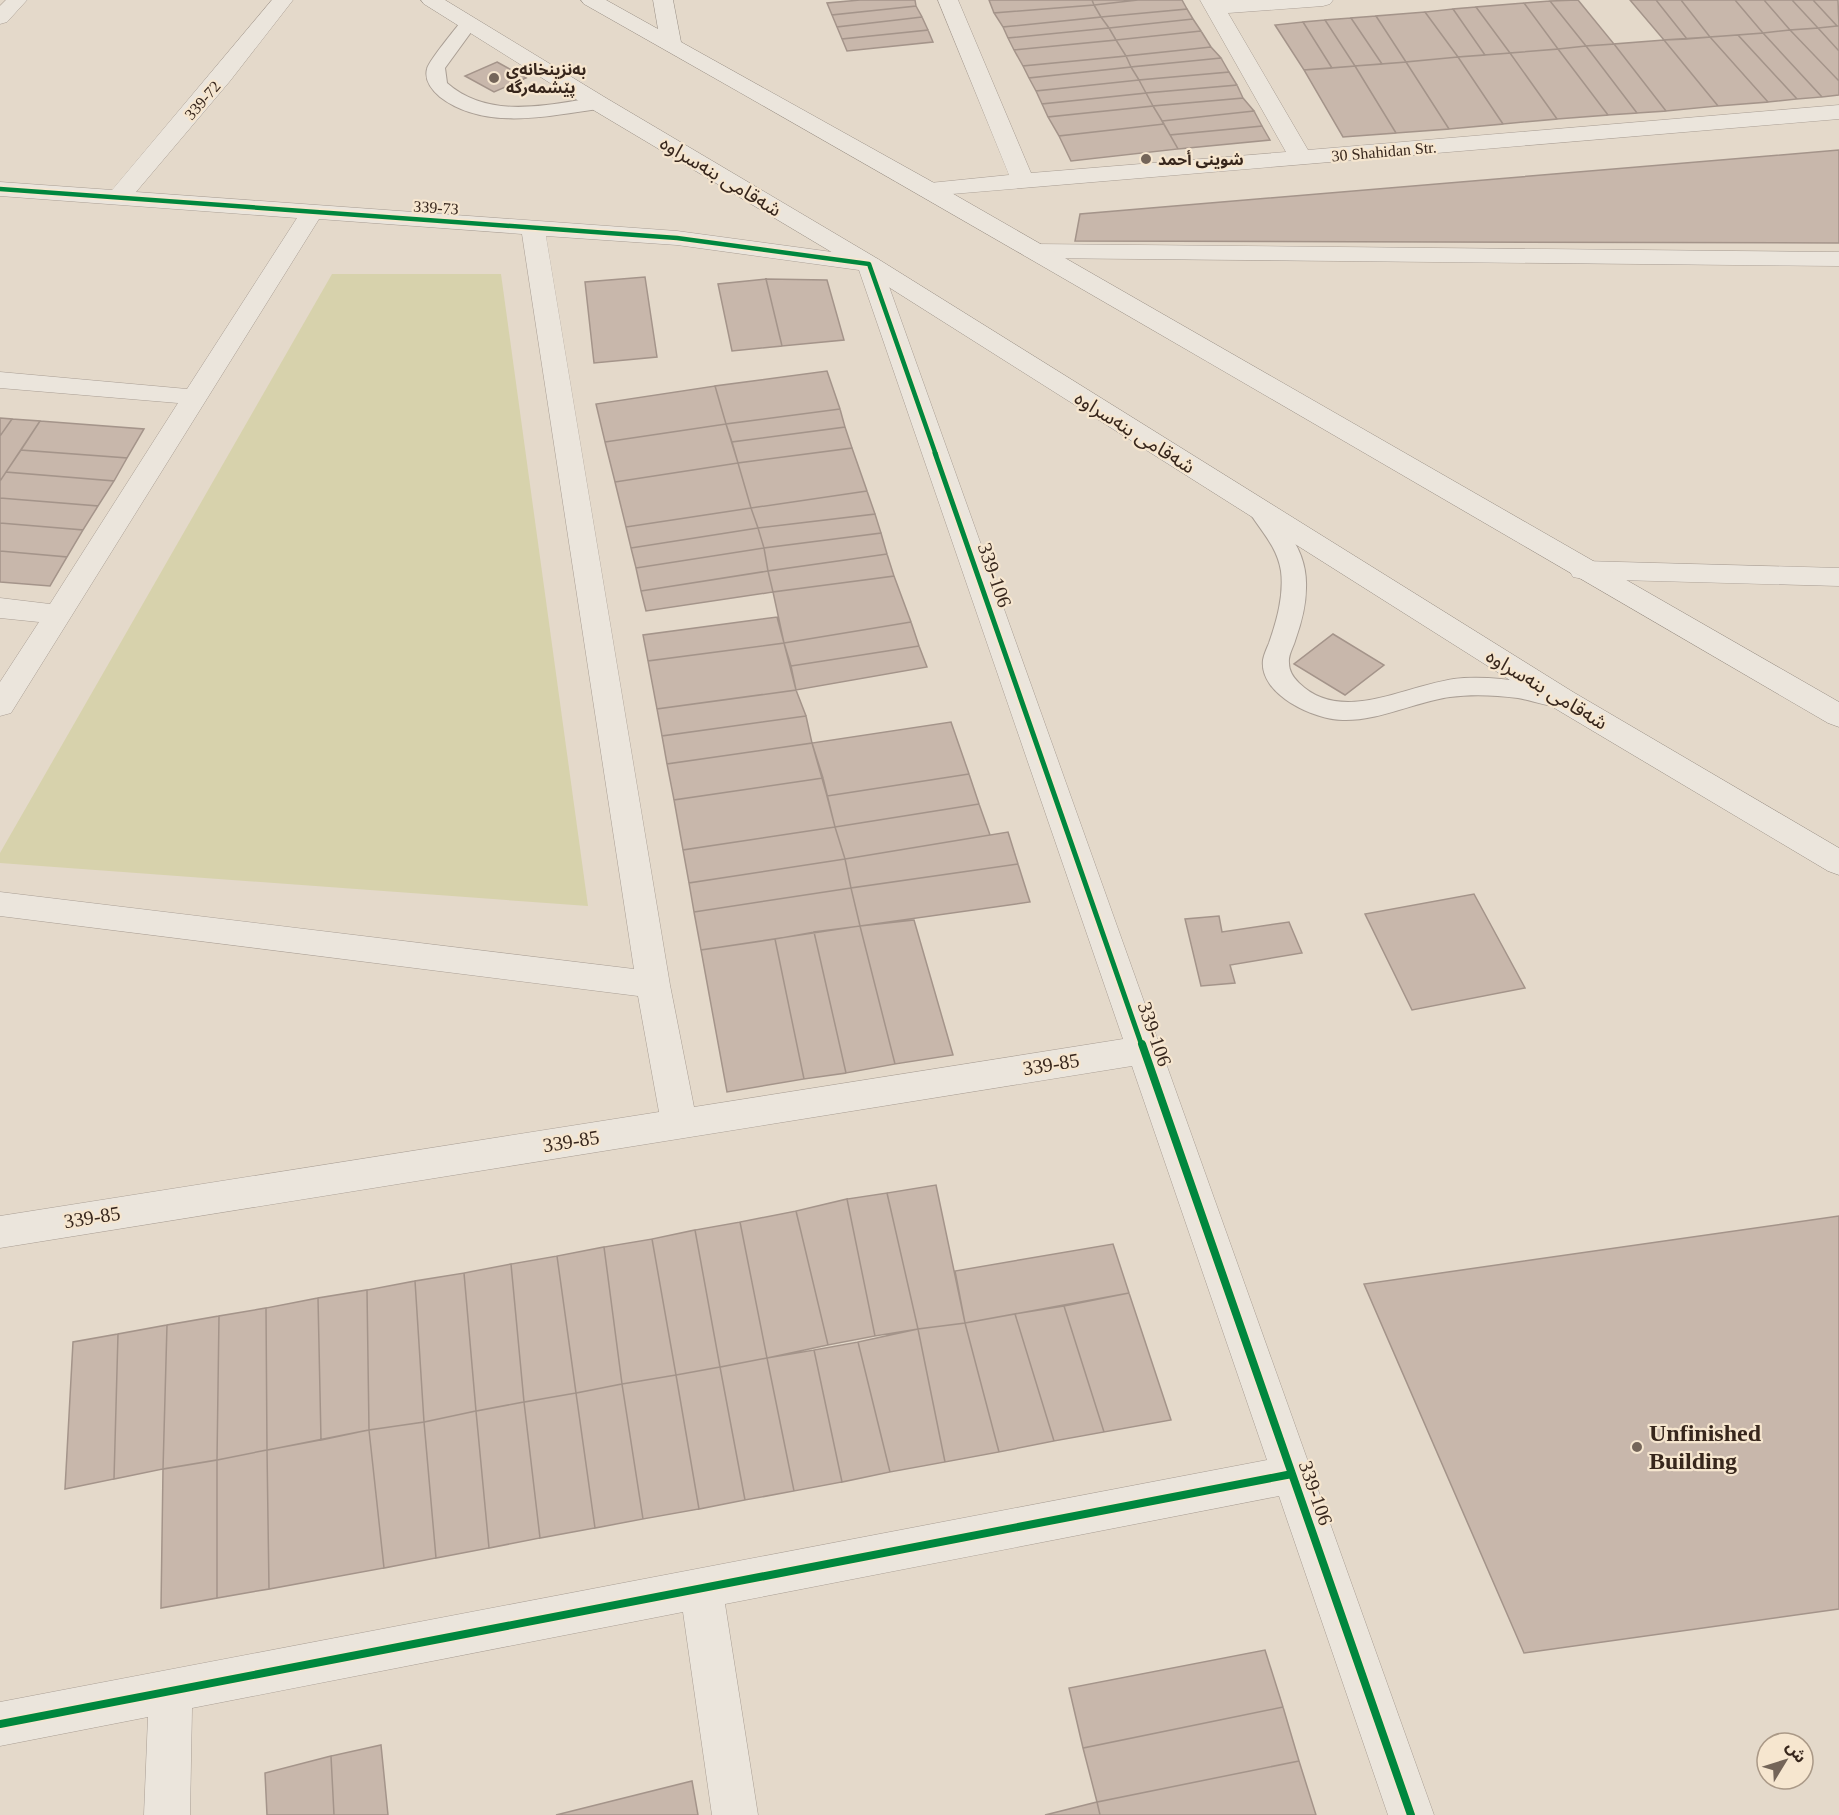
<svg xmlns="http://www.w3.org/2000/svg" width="1839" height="1815" viewBox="0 0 1839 1815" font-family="'Times New Roman','Noto Sans Arabic',serif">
<rect width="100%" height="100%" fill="#e4d9ca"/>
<!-- green -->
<path fill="#d7d2ac" d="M332 274H501L588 906 0 863V853Z"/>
<!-- building -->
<path fill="#c8b7ab" stroke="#a4948a" stroke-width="1.5" d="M860 0H915L916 6 832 15 827 3Z
M989 0H1092L1094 5 994 13Z
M1092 0H1138L1094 5Z
M1138 0H1182L1187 9 1101 17 1094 5Z
M1578 0 1614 44 1586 46 1550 1Z
M1630 0H1656L1687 39 1664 40Z
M1656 0H1681L1710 37 1687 39Z
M1681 0H1735L1763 33 1710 37Z
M1735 0H1764L1790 30 1763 33Z
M1764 0H1792L1818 28 1790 30Z
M1792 0H1813L1837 26 1818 28Z
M1813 0H1838L1839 26H1837Z
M1550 1 1586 46 1558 49 1524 3Z
M1524 3 1558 49 1510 53 1476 7Z
M1094 5 1101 17 1003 27 994 13Z
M916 6 922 17 837 27 832 15Z
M1476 7 1510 53 1485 55 1453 9Z
M1187 9 1193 19 1109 28 1101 17Z
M1453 9 1485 55 1458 57 1425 12Z
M1425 12 1458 57 1406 62 1376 16Z
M1376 16 1406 62 1382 64 1351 18Z
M922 17 928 30 842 39 837 27Z
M1101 17 1109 28 1008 38 1003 27Z
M1351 18 1382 64 1355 66 1325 20Z
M1193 19 1201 31 1116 40 1109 28Z
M1325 20 1355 66 1332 68 1303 22Z
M1303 22 1332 68 1304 70 1275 25Z
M1837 26H1839V51L1818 28Z
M1109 28 1116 40 1014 50 1008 38Z
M1818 28 1839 51V81L1790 30Z
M928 30 933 42 847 51 842 39Z
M1790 30 1839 81V95L1822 97 1763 33Z
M1201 31 1211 47 1126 56 1116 40Z
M1763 33 1822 97 1797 99 1738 35Z
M1738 35 1797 99 1768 102 1710 37Z
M1710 37 1768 102 1718 106 1664 40Z
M1116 40 1126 56 1023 66 1014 50Z
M1664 40 1718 106 1666 111 1614 44Z
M1614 44 1666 111 1637 113 1586 46Z
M1586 46 1637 113 1608 115 1558 49Z
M1211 47 1221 58 1131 67 1126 56Z
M1558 49 1608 115 1557 119 1510 53Z
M1510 53 1557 119 1503 124 1458 57Z
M1126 56 1131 67 1029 78 1023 66Z
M1458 57 1503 124 1449 129 1406 62Z
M1221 58 1229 72 1139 80 1131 67Z
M497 62 526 78 494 92 465 76Z
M1406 62 1449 129 1396 133 1355 66Z
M1355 66 1396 133 1343 137 1304 70Z
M1131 67 1139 80 1036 91 1029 78Z
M1229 72 1237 85 1146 93 1139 80Z
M1139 80 1146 93 1042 104 1036 91Z
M1237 85 1243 98 1153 106 1146 93Z
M1146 93 1153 106 1048 117 1042 104Z
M1243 98 1254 111 1162 121 1153 106Z
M1153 106 1164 124 1059 136 1048 117Z
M1254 111 1262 126 1170 135 1162 121Z
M1164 124 1178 149 1071 161 1059 136Z
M1262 126 1270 140 1178 149 1170 135Z
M1839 150V243L1075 241 1080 214Z
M645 277 657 357 594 363 585 282Z
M766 279 827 280 844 340 782 346Z
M766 279 782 346 732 351 718 284Z
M827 371 840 409 726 424 715 386Z
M715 386 726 424 605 442 596 404Z
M840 409 845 427 732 442 726 424Z
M0 418 12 419 0 436Z
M12 419 40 421 0 481V436Z
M40 421 144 429 127 458 21 450Z
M726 424 738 463 615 482 605 442Z
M845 427 852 448 738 463 732 442Z
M852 448 867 491 751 508 738 463Z
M21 450 127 458 114 481 6 472Z
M738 463 751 508 626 527 615 482Z
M6 472 114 481 98 506 0 498V481Z
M867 491 875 514 758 528 751 508Z
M0 498 98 506 83 530 0 523Z
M751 508 758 528 631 548 626 527Z
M875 514 881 533 764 548 758 528Z
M0 523 83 530 67 557 0 551Z
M758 528 764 548 636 568 631 548Z
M881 533 887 554 768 571 764 548Z
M764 548 768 571 641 591 636 568Z
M0 551 67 557 50 586 0 582Z
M887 554 894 576 773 592 768 571Z
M768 571 773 592 646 611 641 591Z
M894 576 911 622 784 643 773 592Z
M777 617 784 643 648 661 643 635Z
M911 622 919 646 791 666 784 643Z
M1333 634 1384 665 1345 695 1294 664Z
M784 643 796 690 657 709 648 661Z
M919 646 927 667 796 690 791 666Z
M796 690 806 716 662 736 657 709Z
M806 716 812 743 667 764 662 736Z
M951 722 969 774 827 796 812 743Z
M812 743 823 778 674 800 667 764Z
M969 774 979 804 835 827 827 796Z
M823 778 835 827 683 850 674 800Z
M979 804 990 835 845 859 835 827Z
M835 827 845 859 689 883 683 850Z
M1008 832 1018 864 851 888 845 859Z
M845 859 851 888 694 912 689 883Z
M1018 864 1030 902 860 926 851 888Z
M851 888 860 926 701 950 694 912Z
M1474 894 1525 988 1412 1010 1365 914Z
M1219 916 1222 932 1289 922 1302 953 1230 965 1235 983 1201 986 1185 919Z
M914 920 953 1055 895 1064 860 926Z
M860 926 895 1064 846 1073 814 932Z
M814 932 846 1073 804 1079 775 939Z
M775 939 804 1079 727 1092 701 950Z
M936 1185 965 1323 918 1329 887 1193Z
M887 1193 918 1329 875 1336 847 1199Z
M847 1199 875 1336 828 1345 796 1211Z
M796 1211 828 1345 767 1358 740 1222Z
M1839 1216V1609L1524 1653 1364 1284Z
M740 1222 767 1358 720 1367 695 1230Z
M695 1230 720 1367 676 1375 652 1239Z
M652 1239 676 1375 622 1384 604 1247Z
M1113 1244 1129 1293 965 1323 955 1271Z
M604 1247 622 1384 576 1393 557 1256Z
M557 1256 576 1393 524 1402 511 1264Z
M511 1264 524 1402 476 1411 464 1273Z
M464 1273 476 1411 424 1422 415 1281Z
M415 1281 424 1422 369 1430 367 1290Z
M367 1290 369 1430 321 1440 318 1298Z
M1129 1293 1171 1420 1104 1432 1064 1306Z
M318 1298 321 1440 267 1450 266 1308Z
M1064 1306 1104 1432 1054 1441 1015 1314Z
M266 1308 267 1450 217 1460 219 1316Z
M1015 1314 1054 1441 999 1452 965 1323Z
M219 1316 217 1460 163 1469 167 1325Z
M965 1323 999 1452 945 1462 918 1329Z
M167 1325 163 1469 114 1479 118 1334Z
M918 1329 945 1462 890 1472 858 1342Z
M118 1334 114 1479 65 1489 73 1342Z
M858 1342 890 1472 842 1482 814 1350Z
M814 1350 842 1482 794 1491 767 1358Z
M767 1358 794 1491 745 1500 720 1367Z
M720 1367 745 1500 699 1509 676 1375Z
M676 1375 699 1509 643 1519 622 1384Z
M622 1384 643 1519 595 1528 576 1393Z
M576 1393 595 1528 540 1538 524 1402Z
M524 1402 540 1538 489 1548 476 1411Z
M476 1411 489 1548 436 1558 424 1422Z
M424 1422 436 1558 384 1568 369 1430Z
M369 1430 384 1568 269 1589 267 1450Z
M267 1450 269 1589 217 1598V1460Z
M217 1460V1598L161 1608 163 1469Z
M1265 1650 1283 1707 1083 1748 1069 1688Z
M1283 1707 1299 1761 1097 1802 1083 1748Z
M381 1745 388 1815H334L331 1756Z
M331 1756 334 1815H267L265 1773Z
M1299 1761 1316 1815H1100L1097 1802Z
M692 1781 698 1815H556Z
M1097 1802 1100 1815H1045Z"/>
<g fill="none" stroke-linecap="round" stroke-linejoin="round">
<defs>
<path id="lane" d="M468 19 474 20 477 24 445 68 447 83C489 120 547 105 598 97L605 99 607 103 605 107 598 109C548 116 484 131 440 97 432 90 424 81 427 69 429 60 455 30 462 20Z
M1261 504C1273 508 1279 518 1286 529 1299 547 1307 565 1306 588 1306 606 1301 624 1295 641 1293 648 1288 655 1289 663 1289 671 1293 677 1299 683 1344 727 1411 681 1464 678 1500 676 1536 683 1571 693L1575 699 1571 705C1555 710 1535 701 1518 698 1495 695 1472 694 1450 697 1414 702 1380 721 1343 720 1315 720 1259 695 1263 660 1264 654 1267 648 1269 643 1277 620 1284 595 1281 571 1277 547 1262 532 1249 512L1253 507Z"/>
<path id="street" d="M6 0H27L7 22 0 24V6Z
M272 0H293L230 81 136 192 677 231 869 257 878 259 881 264 1434 1815H1388L1279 1496 725 1604 758 1815H712L683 1612 192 1708 190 1815H144L148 1717 0 1746V1702L1267 1460 1132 1066 0 1248V1216L659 1112 638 996 0 916V892L634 969 522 234 319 219 11 713 0 716V682L39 622 0 618V598L50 604 178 403 0 388V372L187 389 297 218 0 196V182L112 190ZM546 236 677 245 859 270 1123 1039 694 1107 670 985Z
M938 0H958L1031 173 1286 152 1200 0H1333L1330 4 1323 6 1228 13 1308 150 1839 105V119L928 196 920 194 916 189 920 184 1009 175Z
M1033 244 1839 252V266L1033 258 1025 256 1021 251 1025 246Z
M1583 561 1839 568V586L1583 579 1573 577 1569 570 1573 563Z"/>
<path id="secondary" d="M421 0H445L606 98 878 259 1573 692 1839 848V875L1828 871 1551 706 860 269 590 108 424 4Z
M581 0H606L658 29 653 0H673L681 42 936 184 1839 702V727L1828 723C1414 482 1000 239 584 4Z"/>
</defs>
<!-- lane casing -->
<use href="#lane" stroke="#a99e94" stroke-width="2"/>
<!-- street casing -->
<use href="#street" stroke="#a99e94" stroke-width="1"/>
<!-- secondary casing -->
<use href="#secondary" stroke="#988e84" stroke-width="1"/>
<!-- lane -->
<use href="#lane" fill="#ebe5dc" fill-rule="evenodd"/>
<!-- street -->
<use href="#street" fill="#ebe5dc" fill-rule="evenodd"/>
<!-- secondary -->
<use href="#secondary" fill="#ebe5dc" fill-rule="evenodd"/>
<defs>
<path id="cycleway-far2" d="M0 189 677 238 869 264 936 455"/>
<path id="cycleway-far1" d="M935 453 1142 1046"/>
<path id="cycleway" d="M1142 1044 1411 1815
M0 1724 1292 1474"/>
</defs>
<!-- cycleway-far2 casing -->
<use href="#cycleway-far2" stroke="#f6e6cf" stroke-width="8"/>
<!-- cycleway-far1 casing -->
<use href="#cycleway-far1" stroke="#f6e6cf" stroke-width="9"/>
<!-- cycleway casing -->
<use href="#cycleway" stroke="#f6e6cf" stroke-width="11"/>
<!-- cycleway-far2 -->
<use href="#cycleway-far2" stroke="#00873e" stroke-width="4.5"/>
<!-- cycleway-far1 -->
<use href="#cycleway-far1" stroke="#00873e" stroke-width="5"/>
<!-- cycleway -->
<use href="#cycleway" stroke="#00873e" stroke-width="8"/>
</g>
<!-- markers -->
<g fill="#746559" stroke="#f6e6cf" stroke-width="2">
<circle cx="494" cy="78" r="6"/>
<circle cx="1146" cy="159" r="6"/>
<circle cx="1637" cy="1447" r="6"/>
</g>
<g text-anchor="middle" stroke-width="4.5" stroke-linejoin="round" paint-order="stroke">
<!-- far-poi labels -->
<g font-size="16" font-weight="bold" fill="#37261c" stroke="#f6e6cf" text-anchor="start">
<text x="506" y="75">به‌نزینخانه‌ی<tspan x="506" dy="18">پێشمه‌رگه</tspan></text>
<text x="1158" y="165">شوینی أحمد</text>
</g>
<!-- far-street labels -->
<g font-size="16" fill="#37261c" stroke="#f6e6cf">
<text transform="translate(202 100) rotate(-49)" y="6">339-72</text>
<text transform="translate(1384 151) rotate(-5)" y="6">30 Shahidan Str.</text>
<text transform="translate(436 207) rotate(4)" y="6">339-73</text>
</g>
<!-- street labels -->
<g font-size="20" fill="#37261c" stroke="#f6e6cf">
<text transform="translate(721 176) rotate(31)" y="7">شەقامی بنەسراوە</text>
<text transform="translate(1135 432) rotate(32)" y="7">شەقامی بنەسراوە</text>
<text transform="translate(995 575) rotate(71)" y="7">339-106</text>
<text transform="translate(1547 689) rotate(31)" y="7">شەقامی بنەسراوە</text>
<text transform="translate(1155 1034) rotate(71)" y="7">339-106</text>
<text transform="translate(1051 1064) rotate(-9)" y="7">339-85</text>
<text transform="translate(571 1141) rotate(-9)" y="7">339-85</text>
<text transform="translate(92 1217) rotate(-9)" y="7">339-85</text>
<text transform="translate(1316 1493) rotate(71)" y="7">339-106</text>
</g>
<!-- near-poi labels -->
<g font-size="24" font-weight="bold" fill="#37261c" stroke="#f6e6cf" text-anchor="start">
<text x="1649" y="1441">Unfinished<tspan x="1649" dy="28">Building</tspan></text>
</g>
</g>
<!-- north arrow -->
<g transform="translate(1785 1761) rotate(52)"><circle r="28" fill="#f6e6cf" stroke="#aa9987" stroke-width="1.5"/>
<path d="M0-4.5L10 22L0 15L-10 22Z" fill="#746559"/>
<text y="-9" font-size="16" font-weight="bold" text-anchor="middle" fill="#37261c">ش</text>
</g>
</svg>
